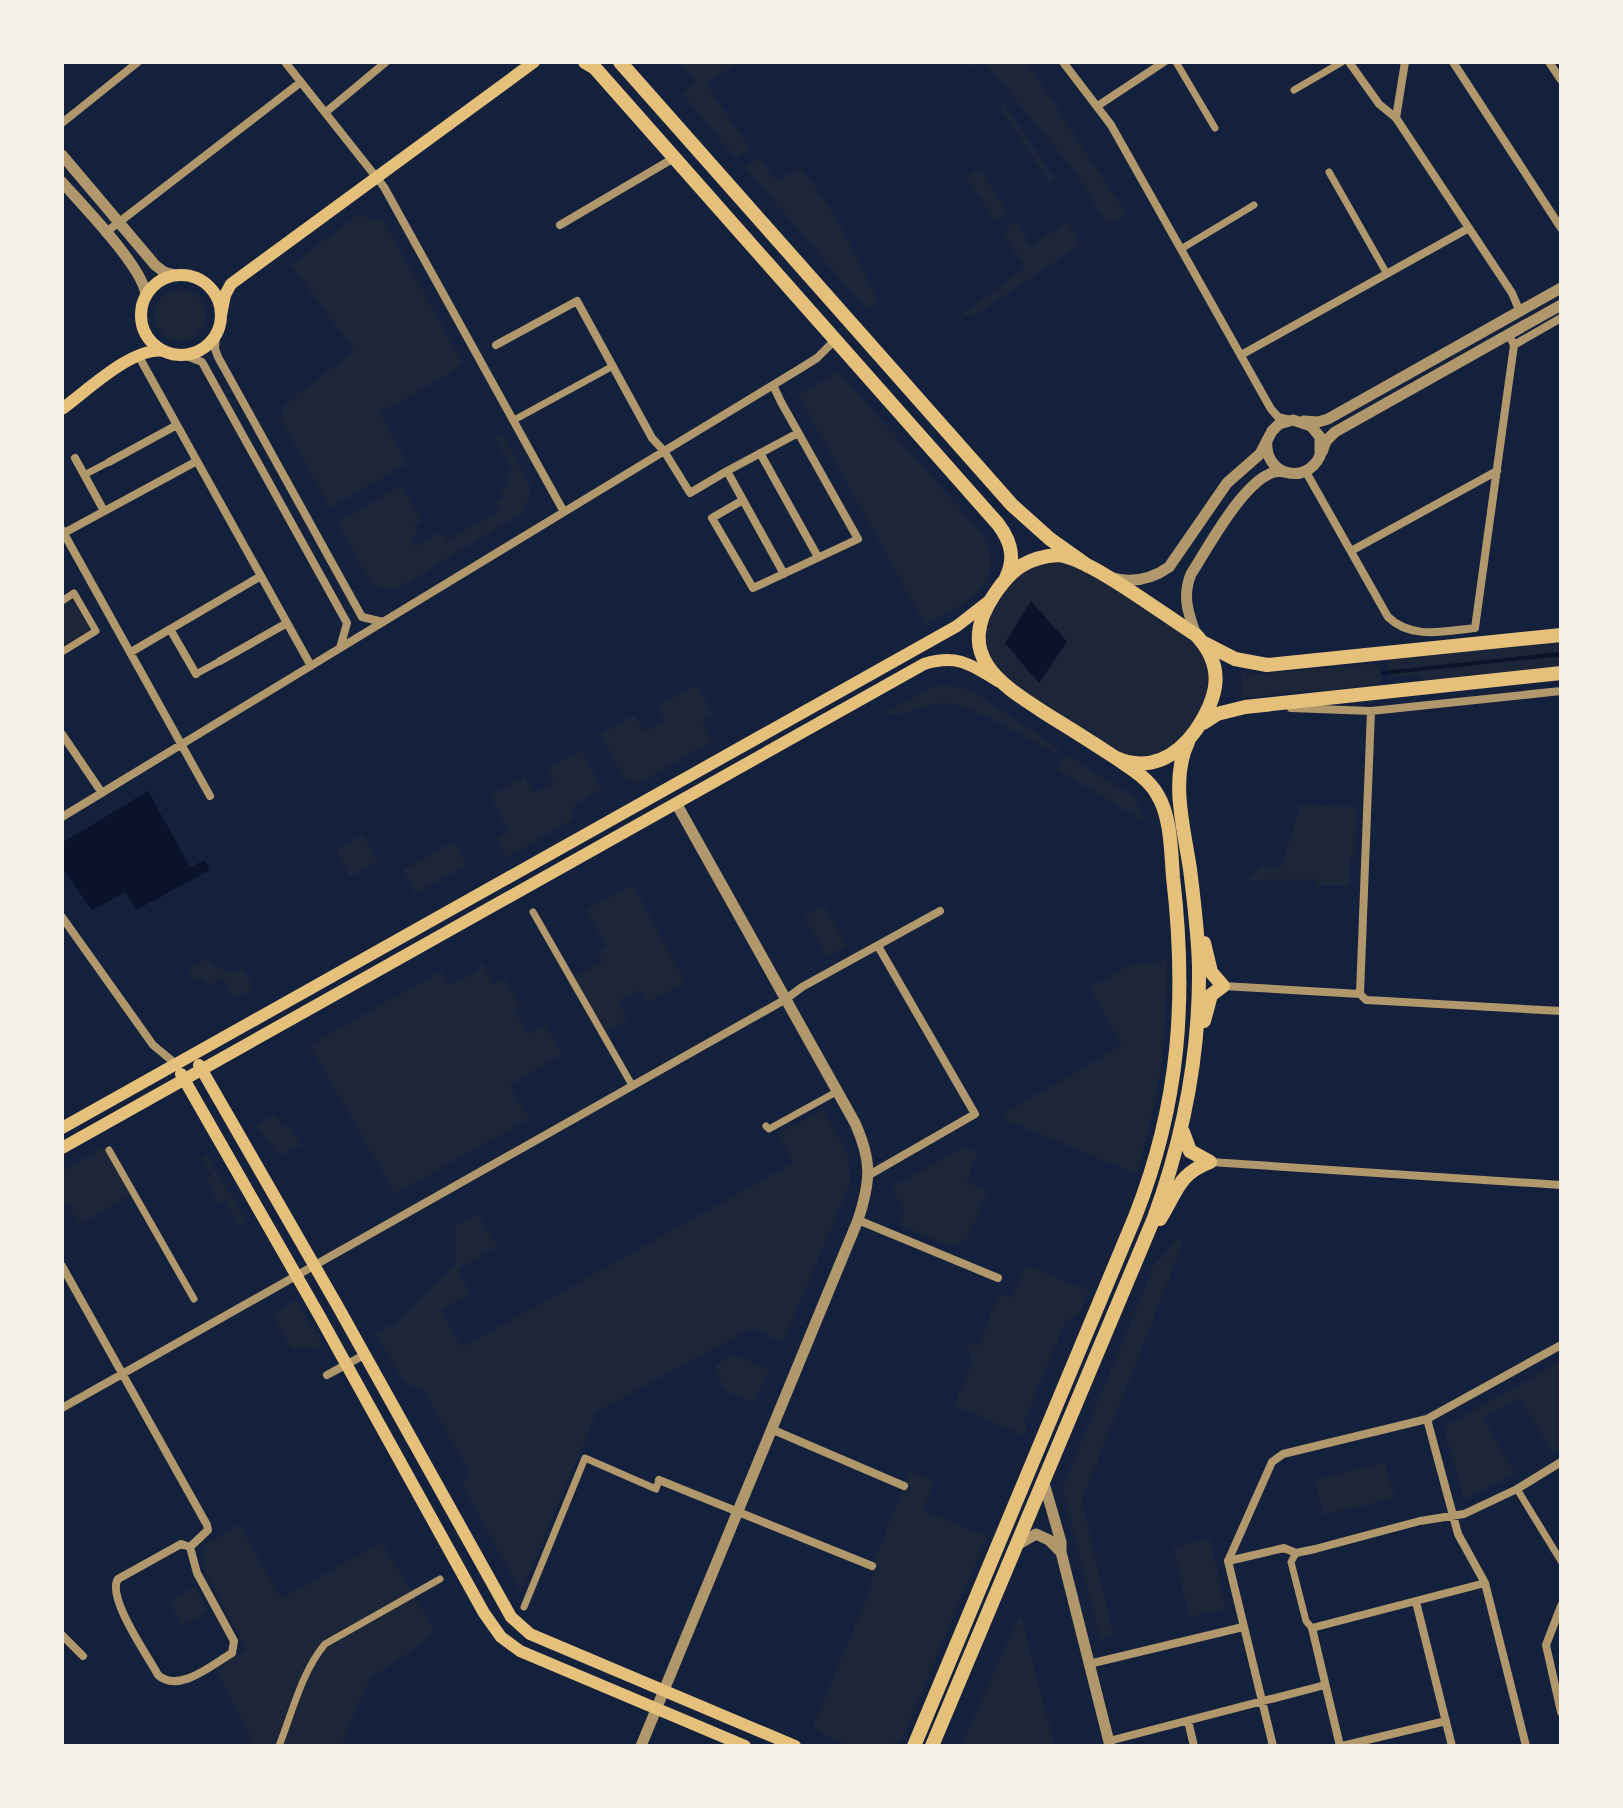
<svg xmlns="http://www.w3.org/2000/svg" width="1623" height="1808" viewBox="0 0 1623 1808" font-family="'DM Sans',sans-serif">
<rect width="100%" height="100%" fill="#14213d"/>
<!-- green -->
<path fill="#1d2539" d="M678 62 737 63 706 84 750 148 736 159 682 94 696 81Z
M968 62H1027L1127 214 1108 225 1075 172 984 62 972 68Z
M1005 104 1055 179 1049 183 999 107Z
M760 158 777 182 799 167C834 204 855 255 878 299L866 310 745 167Z
M980 168 1008 212 995 221 966 177Z
M358 215 384 221 463 363 446 376 380 413 408 463 330 508 280 419 284 405 354 351 291 265Z
M1016 221 1031 245 1067 221 1081 244 977 314 958 318 1025 267 1002 233Z
M154 315a26 26 0 1 1 52 0a26 26 0 1 1-52 0Z
M838 371 983 534C1010 586 964 604 925 625L798 395Z
M502 433 531 487 524 512 394 591 372 585 337 522 402 485 422 521 414 526 419 534 411 539 415 546 441 532 447 540 499 511 495 503 503 497 499 489 508 484 504 475 512 471 495 439Z
M1059 555 1196 635 1215 673 1188 742 1135 765 1009 689 980 642 1006 578Z
M74 593 96 631 62 652V601Z
M1561 635V673L1422 688 1420 675 1390 677 1388 653Z
M1373 664 1379 665C1382 674 1384 679 1375 685L1241 698V672L1260 674Z
M697 684 714 715 702 722 713 741 638 784 623 777 600 734 634 715 645 731 665 720 657 706Z
M944 685 970 690 1060 749 1057 754C1035 743 968 704 947 703 926 702 906 719 885 713L932 687Z
M581 750 602 788 574 805 572 820 505 858 498 838 509 832 490 796 524 776 534 793 554 782 547 768Z
M1065 754 1133 796 1148 824 1056 769Z
M1300 805 1357 807 1355 855 1351 856 1349 886H1316V879L1246 880 1261 865 1282 867Z
M363 834 378 861 350 877 336 850Z
M454 841 467 865 415 894 403 870Z
M633 884 685 982 647 1003 639 990 619 1001 628 1019 606 1032 574 977 602 961 597 952 606 946 586 910Z
M824 905 847 946 827 957 804 917Z
M206 958 231 974 242 968 254 988 234 1000 223 978 206 987 201 978 195 982 188 969Z
M1167 960C1168 1033 1159 1104 1136 1174L1003 1119 1008 1111 1122 1045 1089 988 1131 965Z
M482 963 494 984 505 979 522 1009 516 1013 528 1034 545 1024 563 1054 510 1085 529 1119 395 1194 309 1045 441 971 450 985 476 971Z
M823 1110 847 1152 851 1181 783 1343 752 1328 597 1412 521 1593 462 1485 468 1471 422 1388 408 1385 403 1381 375 1334 396 1322 456 1264V1225L478 1213 497 1247 458 1269 471 1294 441 1310 462 1347 793 1163 778 1134Z
M276 1114 283 1128 290 1125 301 1145 279 1156 255 1125Z
M104 1147 130 1195 80 1225 68 1204 62 1205V1171Z
M963 1147 978 1153 966 1182 988 1191 967 1239 951 1247 899 1225 904 1211 892 1187Z
M207 1154 246 1221 238 1225 225 1201 219 1204 206 1181 212 1177 201 1158Z
M1179 1237 1183 1243 1082 1501 1114 1636 1100 1640 1062 1488 1154 1265Z
M1026 1265 1089 1291 1079 1314 1066 1321 1024 1422 1027 1430 1024 1436 954 1405 972 1364 966 1343 978 1346 999 1293 1011 1298Z
M294 1301 298 1302 321 1343 316 1350 304 1345 292 1350 272 1316Z
M732 1354 769 1370 754 1404 724 1390 715 1366Z
M1561 1361V1447L1552 1453 1520 1398 1484 1418 1515 1474 1468 1498 1463 1497 1444 1427Z
M1385 1462 1395 1498 1323 1515 1314 1480Z
M910 1471 935 1481 923 1510 987 1536 901 1742C872 1749 836 1749 813 1726L872 1584V1566Z
M240 1524 281 1598 382 1542 436 1633 369 1680 341 1746H247L250 1737 215 1668 246 1649 203 1569 204 1555 200 1548Z
M1210 1538 1226 1609 1189 1617 1173 1547Z
M195 1586 209 1612 182 1626 168 1601Z
M1020 1613 1055 1746H961Z"/>
<!-- water -->
<path fill="#0b132b" d="M1031 601 1067 642 1039 683 1005 643Z
M148 791 190 867 205 860 210 870 136 910 126 892 92 910 62 868V843Z"/>
<g fill="none" stroke-linecap="round" stroke-linejoin="round">
<!-- stream -->
<path stroke="#0b132b" stroke-width="4" d="M1383 673 1561 654"/>
<!-- pedestrian -->
<path stroke="#b1986c" stroke-width="7" d="M1176 62 1215 128
M1294 90 1342 62
M1329 172 1387 274
M1181 249 1254 205
M514 420 613 366
M84 475 109 462
M62 601 74 593 96 631 62 652
M196 674 220 661
M533 912 632 1085
M766 1126 769 1129 838 1091
M109 1150 194 1299
M1517 1489 1561 1561
M1296 1553 1291 1562 1306 1621 1312 1628
M524 1607 585 1458 656 1489 659 1480
M279 1746C292 1713 302 1671 325 1644L440 1579"/>
<!-- minor -->
<path stroke="#b1986c" stroke-width="8" d="M285 62 384 187 564 512
M1063 62 1111 125 1271 409 1278 417 1290 420
M1349 62 1379 104 1396 118 1512 293 1520 312
M1453 62 1561 228
M1549 62 1561 80
M1099 105 1164 62
M326 112 386 62
M1396 118 1405 62
M62 123 138 62
M560 225 674 158
M105 233 301 82
M216 334 215 349 218 357 362 617 383 622
M496 345 577 301 652 438 664 451 690 493 727 471 743 500 712 518 753 588 858 539 781 402 773 385
M1514 345 1561 318
M138 355 311 666
M184 355 202 362 347 623 340 648
M1241 355 1469 228
M760 453 818 557
M75 458 104 511
M109 462 177 425
M727 471 798 433
M1306 472 1388 617C1412 640 1444 631 1475 628L1514 345 1509 335
M743 500 784 574
M62 530 210 796
M64 533 197 461
M1351 551 1497 471
M170 629 196 674
M131 652 261 576
M220 661 287 623
M1291 708 1371 711 1561 691
M62 734 102 793
M62 817 801 368 817 358 835 340
M62 917 153 1045 176 1064
M1223 986 1360 994 1366 1000 1385 1001 1561 1011
M1360 994 1371 711
M1210 1162 1561 1185
M869 1175 975 1114 878 946
M858 1220 998 1278
M62 1266 207 1525 208 1530 190 1547 181 1544 118 1579C106 1597 148 1656 158 1675 179 1694 213 1664 232 1653L234 1641 197 1573 190 1547
M327 1375 364 1355
M62 1408 786 999 802 987 940 911
M1427 1419 1458 1534 1485 1583 1526 1746
M771 1429 904 1486
M659 1480 872 1566
M1228 1561 1284 1548 1296 1553 1315 1549 1420 1521 1464 1514 1517 1489 1561 1462
M1416 1602 1452 1746
M1561 1606 1546 1645 1561 1712
M62 1635 83 1656
M1089 1664 1243 1627
M1188 1721 1194 1746
M1109 1741 1325 1685
M1273 1746 1228 1561 1272 1462 1283 1454 1427 1419 1561 1345
M1340 1746 1312 1628 1485 1583
M1342 1746 1446 1721"/>
<!-- tertiary -->
<path stroke="#b1986c" stroke-width="11" d="M62 155 155 265 164 272 175 275
M62 182C82 205 145 269 146 296
M1304 421 1318 422 1328 419 1561 288
M1322 452 1326 441 1335 432 1561 305
M1113 578C1133 583 1152 579 1169 567L1227 483 1260 454 1272 431 1279 424 1293 420 1311 426 1320 437V456C1305 487 1263 474 1267 440
M1196 635C1188 613 1182 596 1191 574 1207 550 1251 465 1283 472
M1044 1483 1061 1542V1552L1110 1746
M1017 1545 1036 1534 1049 1540 1061 1552
M641 1746 858 1220C871 1180 872 1161 855 1123L676 803"/>
<!-- secondary -->
<path stroke="#e5c07b" stroke-width="12" d="M141 315a40 40 0 1 1 80 0a40 40 0 1 1-80 0Z
M221 315 225 295 231 284 534 62
M62 409C87 391 133 346 164 351
M199 1065 337 1305 511 1617 530 1634 795 1746
M181 1074 319 1315 484 1613 501 1637 520 1651 745 1746
M62 1128 957 626 989 601
M62 1148 924 664C957 654 970 664 998 681"/>
<!-- primary -->
<path stroke="#e5c07b" stroke-width="14" d="M585 62 595 68 998 524C1011 541 1016 558 1006 578
M620 62 1012 505 1050 539 1088 566
M1059 555C1091 559 1164 615 1196 635 1226 667 1218 697 1196 730 1176 758 1148 772 1116 758 1093 743 1071 729 1048 715 1002 685 953 657 994 595 1011 569 1027 557 1059 555Z
M1204 643 1235 659 1267 665 1561 635
M1203 723 1217 714 1245 707 1561 673
M1204 943 1211 972 1223 986 1211 995 1204 1021
M1183 1132 1190 1151 1210 1162
M1160 1219C1177 1192 1178 1174 1210 1162
M914 1746 1135 1217C1180 1103 1187 997 1173 877 1171 851 1171 816 1157 794 1148 778 1130 768 1116 758
M932 1746 1154 1218C1184 1136 1200 1054 1199 966 1198 934 1194 901 1190 869 1184 829 1170 779 1188 742"/>
</g>
<!-- border -->
<rect width="1623" height="1808" fill="none" stroke="#f6f1e7" stroke-width="128"/>
</svg>
